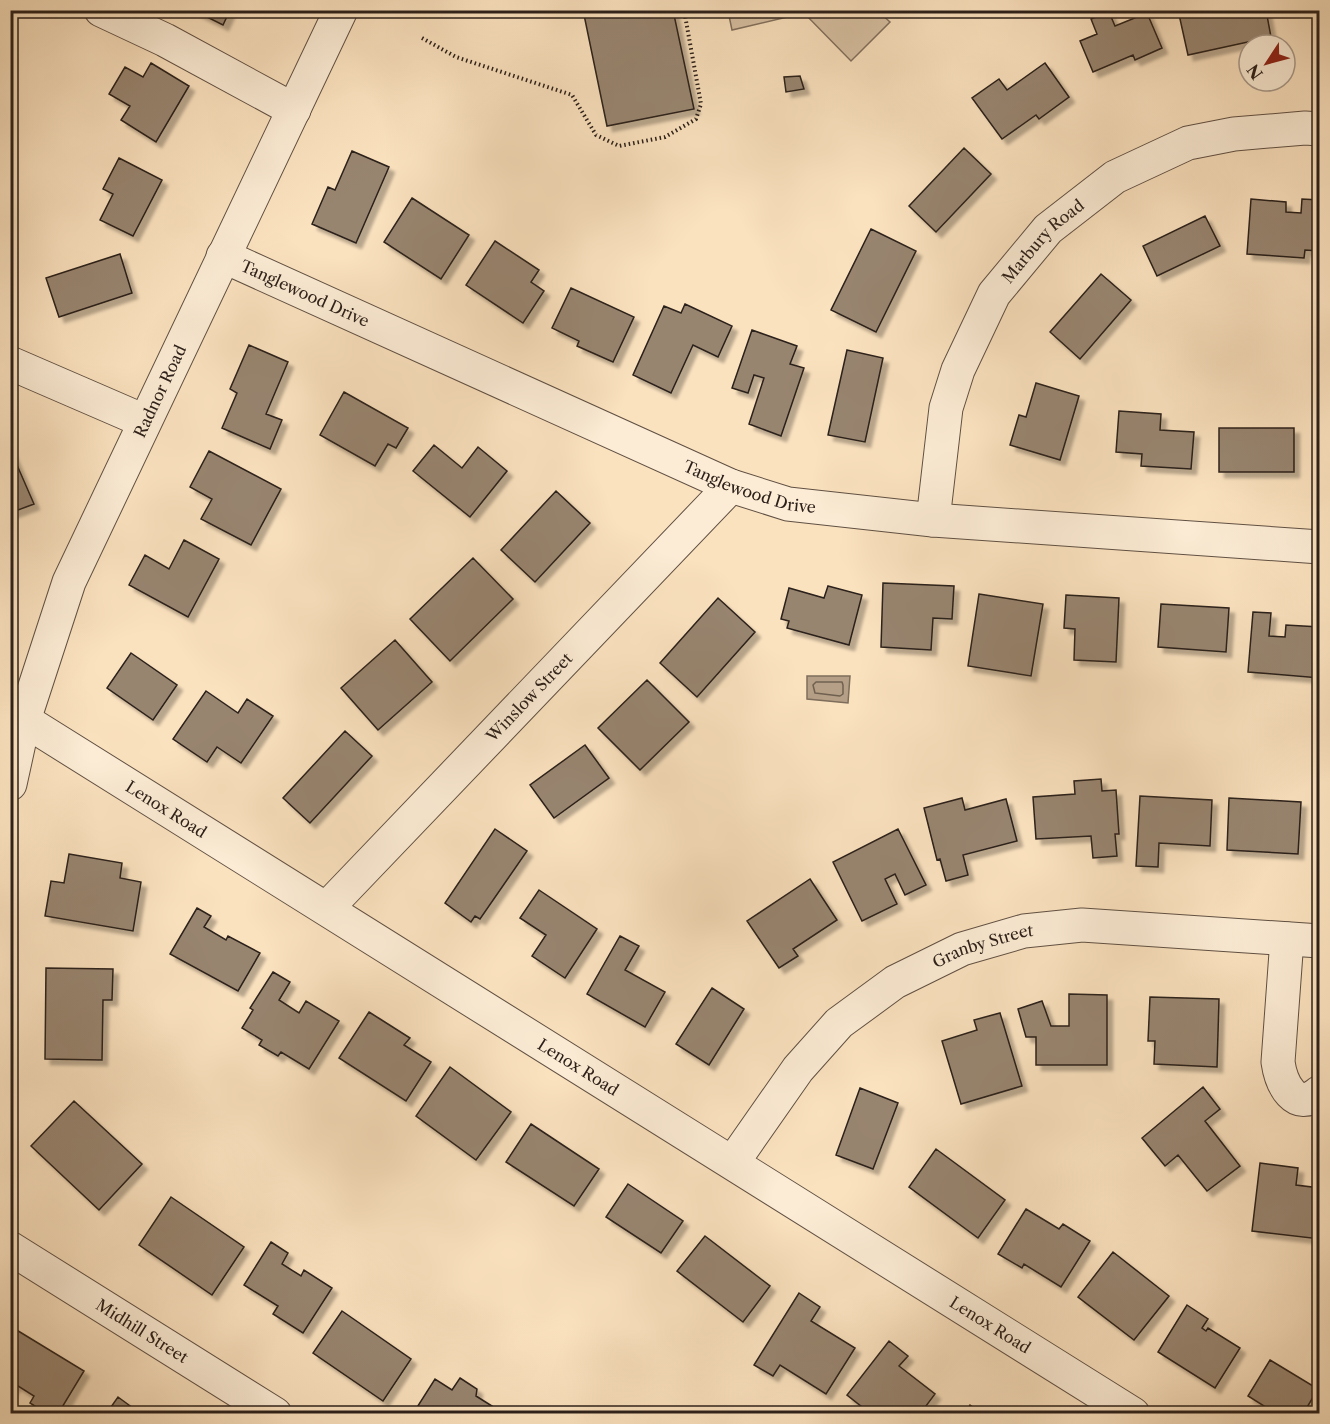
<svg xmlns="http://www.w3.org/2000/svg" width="1330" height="1424" viewBox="0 0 1330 1424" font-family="'Libre Caslon Text',serif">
<defs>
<filter id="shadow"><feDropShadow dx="5.5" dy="5.5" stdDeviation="1.5" flood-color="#0004"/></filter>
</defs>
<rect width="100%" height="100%" fill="#fbe2bf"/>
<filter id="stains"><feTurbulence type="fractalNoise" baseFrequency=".00333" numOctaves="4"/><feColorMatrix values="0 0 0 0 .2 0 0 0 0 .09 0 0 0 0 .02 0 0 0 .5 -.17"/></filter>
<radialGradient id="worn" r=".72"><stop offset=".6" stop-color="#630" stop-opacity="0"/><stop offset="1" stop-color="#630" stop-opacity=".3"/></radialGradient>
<!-- green -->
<path fill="#d8c1a3" stroke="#82705e" stroke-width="1.5" d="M728 11H878L890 22 851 61 804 13 732 30Z"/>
<!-- water -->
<path fill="#b5a087" stroke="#7e6d5b" stroke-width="1.5" d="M807 676H850L848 703 807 699Z"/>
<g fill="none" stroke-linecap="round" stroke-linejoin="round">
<!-- shore -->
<path stroke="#706050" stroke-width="1.5" d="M816 682H842L843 685V694L840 696 815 693 813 685Z"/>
</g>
<!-- building -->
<path fill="#988570" stroke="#2c201a" stroke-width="1.5" filter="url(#shadow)" d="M193 10H230L223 25Z
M583 10H673L694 109 607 126Z
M1178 10H1266L1271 37 1188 55Z
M1317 10H1320V47L1314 46Z
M1109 12 1115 26 1147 13 1162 48 1135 60 1133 55 1093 72 1080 41 1097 34 1091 19Z
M151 63 189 86 156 142 121 120 130 106 109 94 125 67 143 77Z
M1045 63 1069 97 1039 119 1036 115 1002 139 972 98 999 79 1007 90Z
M800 76 804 89 786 92 784 77Z
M964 148 991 174 936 232 909 206Z
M352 151 389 167 356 243 312 224 328 187 335 190Z
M119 158 162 180 133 236 100 220 113 194 103 189Z
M412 198 469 235 441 279 384 242Z
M1251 199 1286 202V212L1301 213 1302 199 1320 200V251L1305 250 1304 258 1247 254Z
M1205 216 1220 246 1157 276 1143 246Z
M871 229 916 251 876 332 831 310Z
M495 241 539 270 531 282 544 291 523 323 466 285Z
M120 254 132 293 59 317 46 278Z
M1101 274 1131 300 1080 359 1050 332Z
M571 288 634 317 613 362 577 346 579 341 552 328Z
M685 304 732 326 718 357 693 345 671 393 633 375 664 306 681 313Z
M752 330 797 346 790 364 804 368 781 436 749 424 764 378 754 375 748 393 732 388Z
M249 345 288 362 266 414 282 420 270 449 222 428 237 393 230 389Z
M847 350 883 358 865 442 828 435Z
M1036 383 1079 396 1060 460 1010 445 1019 415 1026 417Z
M344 392 408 428 396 448 388 444 375 466 320 435Z
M1119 411 1161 414 1160 430 1194 432 1191 469 1141 466 1142 454 1116 452Z
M1219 428H1294V472H1219Z
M434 445 462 468 478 447 507 471 470 517 413 471Z
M10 449 34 504 10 513Z
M209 451 281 489 251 545 201 519 212 499 190 487Z
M556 491 590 523 535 582 501 550Z
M184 540 219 559 188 617 129 585 145 555 169 569Z
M473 558 513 599 450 661 410 619Z
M883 583 954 586 952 619 933 618 931 650 881 647Z
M828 586 862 595 849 645 787 628 789 621 781 619 789 588 824 598Z
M979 594 1043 604 1031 676 968 666Z
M1066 595 1119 598 1116 662 1074 660 1075 629 1064 628Z
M718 598 755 632 697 697 660 663Z
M1161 604 1229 608 1226 652 1158 647Z
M1253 612 1271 613 1269 636 1285 637 1286 625 1320 627V678L1248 672Z
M395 640 432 682 378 730 341 688Z
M131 653 177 685 153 720 107 688Z
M647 680 689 722 640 770 598 728Z
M206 691 238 713 247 699 273 716 241 763 217 747 207 762 173 739Z
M345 731 372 756 310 823 283 798Z
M585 745 609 778 554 818 530 785Z
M1101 779 1102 791 1116 790 1119 834H1115L1117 856 1093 858 1091 836 1036 839 1033 797 1075 794 1074 781Z
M1140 796 1212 800 1210 846 1159 843 1158 867 1136 866Z
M962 798 965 810 1006 799 1017 841 963 855 968 875 946 881 940 859 937 860 924 808Z
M1229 798 1301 802 1298 854 1227 850Z
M495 829 527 851 480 919 475 916 471 922 445 903Z
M898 829 926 885 905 895 895 874 885 879 897 904 862 921 833 862Z
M69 854 122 863 120 878 141 882 133 931 45 916 51 881 64 883Z
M810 879 837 920 793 949 798 956 779 968 747 921Z
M539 890 597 929 565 978 532 956 546 935 520 918Z
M197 908 211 916 204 927 226 940 228 936 260 953 238 991 170 954Z
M620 936 639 946 625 970 665 992 645 1027 587 994Z
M46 968 113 969 112 1000H103L102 1060 45 1059Z
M273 972 290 982 279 1000 299 1013 306 1001 339 1021 309 1069 281 1052 278 1056 259 1045 262 1040 242 1028 253 1010 250 1008Z
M712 988 744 1009 709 1065 676 1044Z
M1069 994 1107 995V1065H1036V1037H1026L1018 1009 1042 1001 1051 1026H1069Z
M1150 997 1219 999 1217 1067 1154 1064 1155 1041H1148Z
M369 1012 410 1038 404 1045 431 1062 406 1101 339 1058Z
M1000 1013 1022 1086 961 1104 942 1041 977 1030 974 1020Z
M450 1067 511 1112 476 1160 416 1116Z
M1203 1087 1220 1109 1205 1121 1240 1166 1207 1191 1178 1155 1165 1166 1142 1138Z
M860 1088 898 1103 873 1169 836 1155Z
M74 1101 142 1164 99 1210 31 1146Z
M531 1124 599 1169 574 1206 506 1162Z
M936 1149 1005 1200 978 1238 909 1187Z
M1260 1163 1298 1168 1296 1185 1320 1188V1239L1252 1231Z
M628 1184 683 1221 661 1253 606 1217Z
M171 1197 244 1247 212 1295 139 1245Z
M1026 1209 1059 1229 1063 1224 1090 1241 1061 1287 1024 1264 1022 1268 998 1254Z
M705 1236 770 1286 743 1322 677 1271Z
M271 1242 288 1253 282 1264 301 1276 304 1270 332 1288 303 1333 273 1314 278 1306 244 1285Z
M1113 1252 1169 1296 1134 1340 1078 1297Z
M799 1293 820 1307 811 1321 855 1348 826 1394 780 1365 773 1376 754 1365Z
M1187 1305 1208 1319 1202 1328 1206 1331 1208 1328 1240 1348 1215 1388 1158 1352Z
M342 1311 411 1359 383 1401 313 1353Z
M10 1326 84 1371 58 1414H47L30 1403 34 1396 15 1384 10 1393Z
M889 1341 908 1356 899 1366 935 1394 920 1414H871L847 1395Z
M1270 1360 1318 1389 1303 1414H1277L1248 1396Z
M460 1378 477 1389 476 1396 492 1406 487 1414H417L414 1412 435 1379 452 1390Z
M118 1397 141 1414H106Z
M970 1405 983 1414H965Z"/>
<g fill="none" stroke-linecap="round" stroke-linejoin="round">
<defs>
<g id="minor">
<path d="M101 10 165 40 294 110"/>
<path id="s1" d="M223 256 731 486 788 504 933 520 1320 547"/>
<path d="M10 363 144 421"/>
<path id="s2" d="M933 520 946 408 958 370 994 294 1048 229 1115 177 1188 143 1234 134 1305 128 1320 129"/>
<path id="s3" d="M24 720 1133 1414"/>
<path id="s4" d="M10 784 24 720 69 582 341 10"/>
<path id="s5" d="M327 908 731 486"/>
<path d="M1287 939 1278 1062C1281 1083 1295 1114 1320 1092"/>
<path id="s6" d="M733 1162 798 1069 839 1023 895 982 962 949 1024 931 1082 925 1320 941"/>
<path id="s7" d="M10 1248 275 1414"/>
</g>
</defs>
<!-- minor casing -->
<use href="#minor" stroke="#605043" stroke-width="35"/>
<!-- path -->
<path stroke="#2c201a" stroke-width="4" stroke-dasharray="1.5 3" stroke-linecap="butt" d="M422 38 456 57 572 95 596 135 619 146 665 137 696 119 701 104 684 10"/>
<!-- minor -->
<use href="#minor" stroke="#fcecd5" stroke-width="33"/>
</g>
<g text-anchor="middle" stroke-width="5" stroke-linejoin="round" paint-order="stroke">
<!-- street labels -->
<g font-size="16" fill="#2c201a" stroke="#fcecd5">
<text dy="6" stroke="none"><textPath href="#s2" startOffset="309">Marbury Road</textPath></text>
<text dy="6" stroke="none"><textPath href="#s1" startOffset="90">Tanglewood Drive</textPath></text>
<text dy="6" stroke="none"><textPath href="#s4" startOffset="422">Radnor Road</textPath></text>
<text dy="6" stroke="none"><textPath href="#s1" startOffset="576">Tanglewood Drive</textPath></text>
<text dy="6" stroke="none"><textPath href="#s5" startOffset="292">Winslow Street</textPath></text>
<text dy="6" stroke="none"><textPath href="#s3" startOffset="168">Lenox Road</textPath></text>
<text dy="6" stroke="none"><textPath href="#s6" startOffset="340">Granby Street</textPath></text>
<text dy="6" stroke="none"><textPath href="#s3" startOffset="654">Lenox Road</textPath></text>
<text dy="6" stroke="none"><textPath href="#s3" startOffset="1140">Lenox Road</textPath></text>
<text dy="6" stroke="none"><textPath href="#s7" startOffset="156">Midhill Street</textPath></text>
</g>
</g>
<!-- margin -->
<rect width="1330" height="1424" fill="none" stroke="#fbe2bf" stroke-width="36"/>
<rect x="12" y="12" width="1306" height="1400" fill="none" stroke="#2c201a" stroke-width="3"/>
<rect x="18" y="18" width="1294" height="1388" fill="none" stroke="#2c201a" stroke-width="1.5"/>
<!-- north arrow -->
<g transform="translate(1267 63) rotate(234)"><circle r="28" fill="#fcecd5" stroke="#a99a8a" stroke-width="1.5"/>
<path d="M0-4.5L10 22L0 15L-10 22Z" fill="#8f2418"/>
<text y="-9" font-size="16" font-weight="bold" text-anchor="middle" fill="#2c201a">N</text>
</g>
<rect width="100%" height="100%" filter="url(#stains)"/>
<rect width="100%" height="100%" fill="url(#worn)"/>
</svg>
